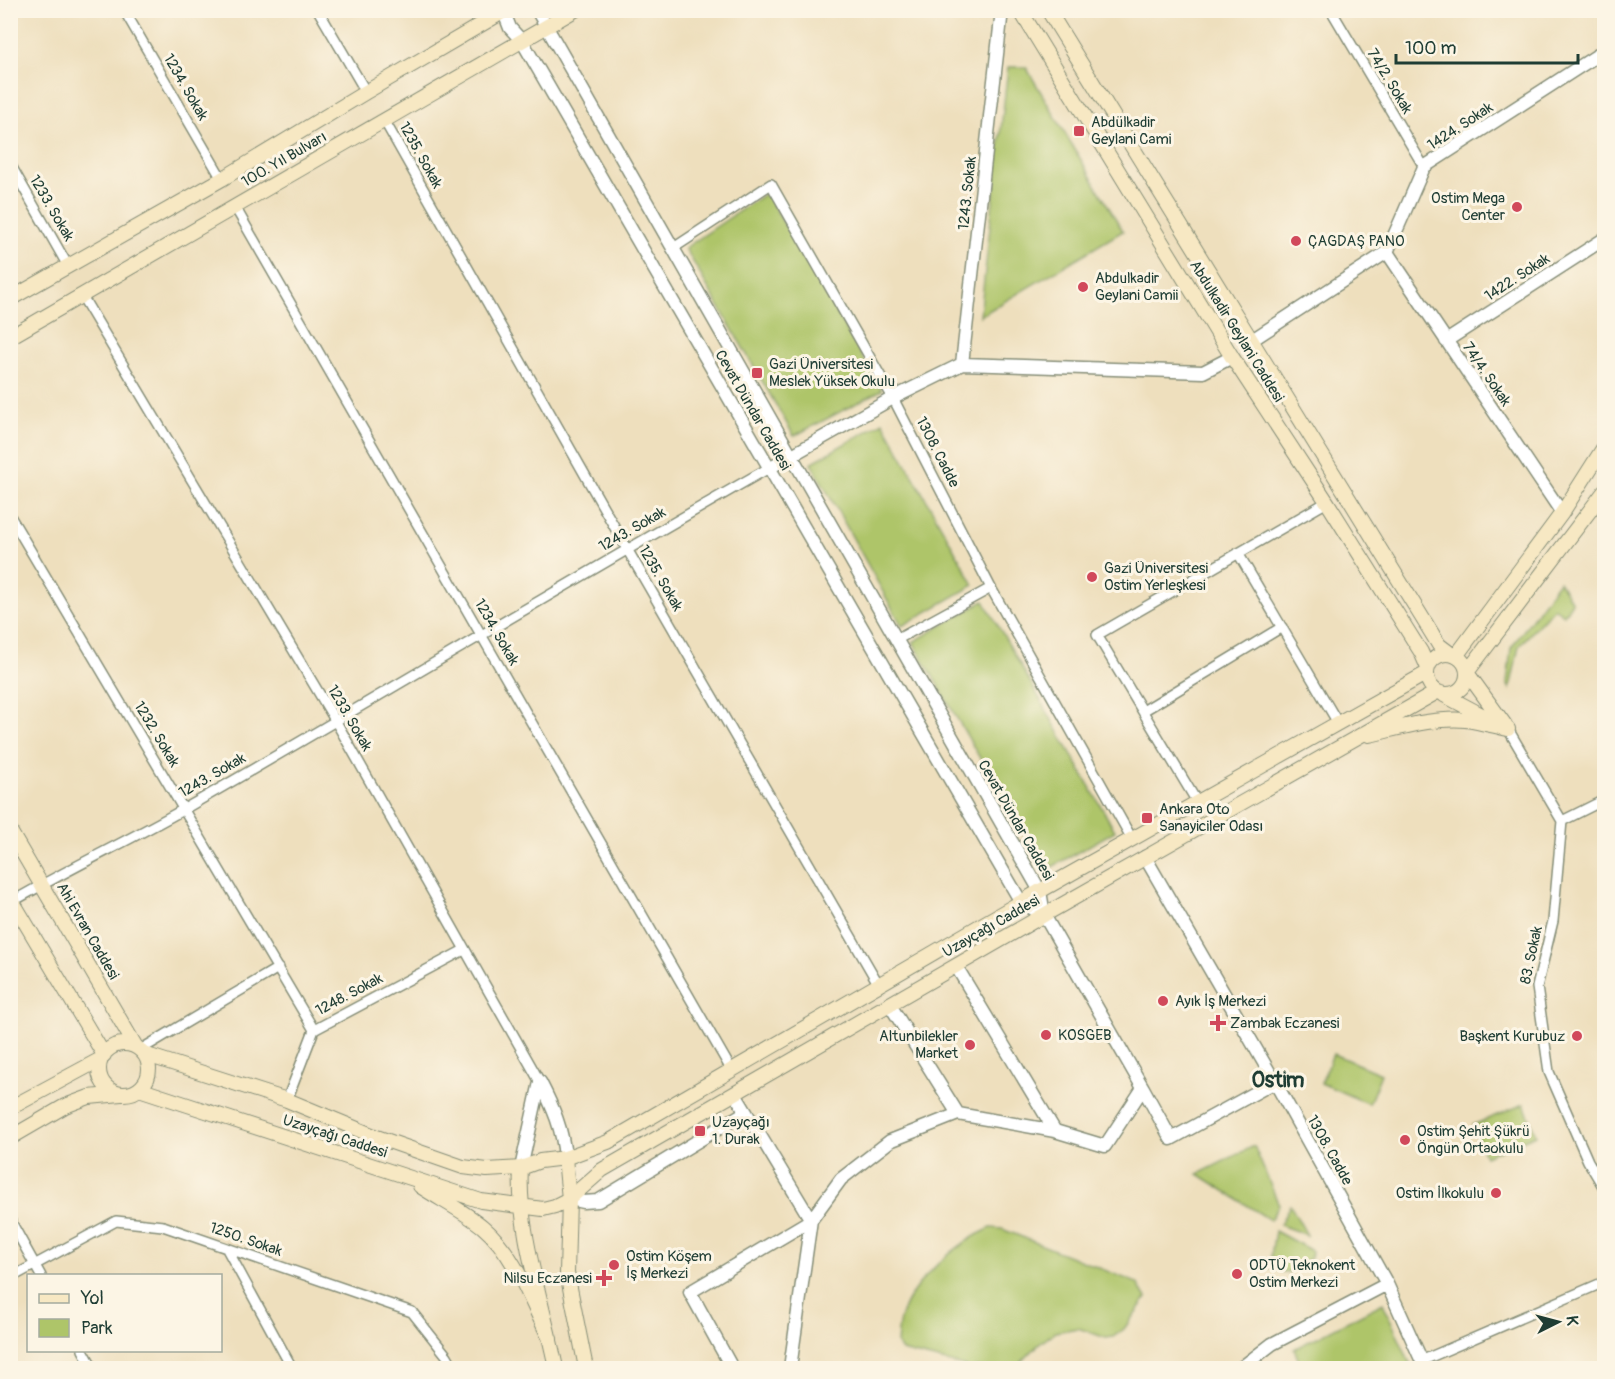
<svg xmlns="http://www.w3.org/2000/svg" width="1615" height="1379" viewBox="0 0 1615 1379" font-family="Pangolin,sans-serif">
<rect width="100%" height="100%" fill="#fcf5e5"/>
<filter id="ink" filterUnits="userSpaceOnUse"><feTurbulence type="fractalNoise" baseFrequency=".0167" numOctaves="2"/><feDisplacementMap in="SourceGraphic" scale="12" xChannelSelector="R" yChannelSelector="G"/><feConvolveMatrix kernelMatrix="1 2 1 2 8 2 1 2 1" color-interpolation-filters="sRGB"/></filter>
<filter id="wash" filterUnits="userSpaceOnUse"><feTurbulence type="fractalNoise" baseFrequency=".008" numOctaves="4" result="noise"/><feDisplacementMap in="SourceGraphic" scale="24" xChannelSelector="R" yChannelSelector="G"/><feGaussianBlur stdDeviation="1.35" result="paint"/><feColorMatrix in="noise" values="0 0 0 0 0 0 0 0 0 0 0 0 0 0 0 0 0 1.4 0 .05"/><feComposite in="paint" operator="in"/></filter>
<g filter="url(#wash)">
<rect width="100%" height="100%" fill="#eedfbd"/>
<!-- green -->
<path fill="#aec569" stroke="#66814e" stroke-width="1.5" d="M1008 67H1026L1123 231 980 316Z
M766 193 882 390 794 436 685 248Z
M883 422 974 585 902 626 811 463Z
M1559 581 1572 602 1564 615 1554 608 1519 646 1510 689 1507 683 1511 648Z
M984 601 1115 831 1045 871 913 642Z
M1333 1054 1381 1074 1369 1104 1321 1083Z
M1524 1104 1536 1135 1485 1156 1473 1125Z
M1254 1146 1279 1205 1270 1220 1198 1174Z
M1290 1205 1307 1235 1280 1225Z
M991 1228 1002 1229 1137 1283 1146 1298 1124 1329 1113 1337 1106 1338 1078 1328 1055 1332 1037 1346 1016 1368H971L902 1351 897 1344C898 1335 898 1325 901 1316 912 1281 958 1242 991 1228Z
M1275 1231 1312 1251 1311 1258 1288 1273 1269 1268Z
M1383 1303 1412 1368H1302L1294 1349Z"/>
</g>
<g filter="url(#ink)">
<g fill="none" stroke-linecap="round" stroke-linejoin="round">
<defs>
<path id="minor" d="M124 10 222 179
M318 10 366 92
M1331 10 1424 167
M384 120 627 549 879 985
M10 164 68 266
M235 207 732 1071
M672 249 771 184 893 398 991 588 1132 839
M82 296 335 720 540 1082
M10 516 314 1030
M1238 553 1338 723
M896 640 991 588
M1143 711 1282 627
M1508 729 1562 821 1553 921 1537 987 1549 1072 1588 1161 1604 1188
M1197 802 1097 635 1327 502
M1562 821 1604 800
M10 903C68 869 128 841 186 808 381 696 573 579 769 468
M140 1050 278 968
M287 1100 314 1030 464 950
M10 1220 41 1276
M227 1249 292 1368
M10 1278 116 1221 163 1226 412 1312 447 1356 454 1368
M83 1350 93 1368
M1421 1361 1604 1282"/>
<path id="tertiary" d="M503 10 510 28 522 41 1021 902 1044 915
M537 10 1040 891 1044 915 1143 1088
M1387 252 1562 513
M1252 340 1387 252 1424 167 1604 51
M1446 341 1604 239
M962 364 1002 10
M769 468 893 398 962 364 1203 372 1232 357
M1145 857 1275 1082 1387 1284 1425 1368
M956 966 1055 1131
M890 1005 958 1114 1055 1131 1105 1146 1143 1088 1171 1139 1275 1082
M540 1082C553 1107 563 1130 565 1158
M521 1168 540 1082
M569 1199 583 1202 598 1201 746 1112
M732 1368 690 1292 811 1220 735 1094
M790 1368 811 1220 841 1179 890 1141 958 1114
M1241 1368 1272 1344 1387 1284"/>
<path id="secondary" d="M1020 10 1232 357 1327 502 1421 652 1428 668
M1048 10 1439 645 1451 654
M10 299 222 179 366 92 506 10
M10 337 575 10
M1427 674a20 20 0 1 1 40 0a20 20 0 1 1-40 0Z
M1456 656 1562 513 1604 447
M1468 671 1604 492
M1468 674 1505 725
M1444 695 1493 721
M1369 735C1400 728 1434 717 1466 720 1480 722 1494 726 1508 729
M10 831 136 1047
M10 897 104 1055
M99 1069a25 25 0 1 1 50 0a25 25 0 1 1-50 0Z
M144 1054 287 1100 374 1136 463 1167 487 1170 521 1168 540 1161 565 1158 608 1142 1040 891 1427 673
M139 1089 481 1201 543 1209 555 1206 569 1199 602 1170 1044 915 1437 692
M10 1108 101 1059
M10 1138 65 1106 89 1097 121 1094
M565 1158 569 1199 567 1273 586 1368
M521 1168C517 1230 544 1307 556 1368
M420 1186C441 1200 464 1211 483 1227 516 1255 531 1302 550 1339"/>
</defs>
<!-- minor casing -->
<use href="#minor" stroke="#868e78" stroke-width="12"/>
<!-- tertiary casing -->
<use href="#tertiary" stroke="#868e78" stroke-width="15"/>
<!-- secondary casing -->
<use href="#secondary" stroke="#868e78" stroke-width="16"/>
<!-- minor -->
<use href="#minor" stroke="#fff" stroke-width="9"/>
<!-- tertiary -->
<use href="#tertiary" stroke="#fff" stroke-width="12"/>
<!-- secondary -->
<use href="#secondary" stroke="#f7e8c3" stroke-width="14"/>
</g>
</g>
<!-- markers -->
<g fill="#d1495b" stroke="#fcf5e5" stroke-width="2">
<rect x="1073" y="125" width="12" height="12" rx="3"/>
<circle cx="1517" cy="207" r="6"/>
<circle cx="1296" cy="241" r="6"/>
<circle cx="1083" cy="287" r="6"/>
<rect x="751" y="367" width="12" height="12" rx="3"/>
<circle cx="1092" cy="577" r="6"/>
<rect x="1141" y="812" width="12" height="12" rx="3"/>
<circle cx="1163" cy="1001" r="6"/>
<path d="M1215 1014h6v6h6v6h-6v6h-6v-6h-6v-6h6z"/>
<circle cx="1046" cy="1035" r="6"/>
<circle cx="1577" cy="1036" r="6"/>
<circle cx="970" cy="1045" r="6"/>
<rect x="694" y="1125" width="12" height="12" rx="3"/>
<circle cx="1405" cy="1140" r="6"/>
<circle cx="1496" cy="1193" r="6"/>
<circle cx="614" cy="1265" r="6"/>
<circle cx="1237" cy="1274" r="6"/>
<path d="M601 1269h6v6h6v6h-6v6h-6v-6h-6v-6h6z"/>
</g>
<g text-anchor="middle" stroke-width="6" stroke-linejoin="round" paint-order="stroke">
<!-- street labels -->
<g font-size="15" fill="#1f3d34" stroke="#fcf5e5">
<text transform="translate(1390 81) rotate(59)" y="5">74/2. Sokak</text>
<text transform="translate(186 87) rotate(60)" y="5">1234. Sokak</text>
<text transform="translate(1460 126) rotate(-33)" y="5">1424. Sokak</text>
<text transform="translate(421 155) rotate(61)" y="5">1235. Sokak</text>
<text transform="translate(284 159) rotate(-30)" y="5">100. Yıl Bulvarı</text>
<text transform="translate(967 193) rotate(-84)" y="5">1243. Sokak</text>
<text transform="translate(52 208) rotate(60)" y="5">1233. Sokak</text>
<text transform="translate(1517 277) rotate(-33)" y="5">1422. Sokak</text>
<text transform="translate(1237 331) rotate(58)" y="5">Abdulkadir Geylani Caddesi</text>
<text transform="translate(1487 374) rotate(56)" y="5">74/4. Sokak</text>
<text transform="translate(753 410) rotate(60)" y="5">Cevat Dündar Caddesi</text>
<text transform="translate(938 452) rotate(63)" y="5">1308. Cadde</text>
<text transform="translate(632 529) rotate(-30)" y="5">1243. Sokak</text>
<text transform="translate(661 578) rotate(60)" y="5">1235. Sokak</text>
<text transform="translate(497 632) rotate(60)" y="5">1234. Sokak</text>
<text transform="translate(350 718) rotate(60)" y="5">1233. Sokak</text>
<text transform="translate(157 734) rotate(59)" y="5">1232. Sokak</text>
<text transform="translate(212 775) rotate(-30)" y="5">1243. Sokak</text>
<text transform="translate(1016 820) rotate(60)" y="5">Cevat Dündar Caddesi</text>
<text transform="translate(991 926) rotate(-30)" y="5">Uzayçağı Caddesi</text>
<text transform="translate(88 931) rotate(60)" y="5">Ahi Evran Caddesi</text>
<text transform="translate(1531 955) rotate(-78)" y="5">83. Sokak</text>
<text transform="translate(349 994) rotate(-28)" y="5">1248. Sokak</text>
<text transform="translate(335 1136) rotate(18)" y="5">Uzayçağı Caddesi</text>
<text transform="translate(1330 1150) rotate(61)" y="5">1308. Cadde</text>
<text transform="translate(246 1239) rotate(19)" y="5">1250. Sokak</text>
</g>
<!-- poi labels -->
<g font-size="15" fill="#1f3d34" stroke="#fcf5e5" text-anchor="start">
<text x="1091" y="127">Abdülkadir<tspan x="1091" dy="17">Geylani Cami</tspan></text>
<text x="1505" y="203" text-anchor="end">Ostim Mega<tspan x="1505" dy="17">Center</tspan></text>
<text x="1308" y="246">ÇAGDAŞ PANO</text>
<text x="1095" y="283">Abdulkadir<tspan x="1095" dy="17">Geylani Camii</tspan></text>
<text x="769" y="369">Gazi Üniversitesi<tspan x="769" dy="17">Meslek Yüksek Okulu</tspan></text>
<text x="1104" y="573">Gazi Üniversitesi<tspan x="1104" dy="17">Ostim Yerleşkesi</tspan></text>
<text x="1159" y="814">Ankara Oto<tspan x="1159" dy="17">Sanayiciler Odası</tspan></text>
<text x="1175" y="1006">Ayık İş Merkezi</text>
<text x="1230" y="1028">Zambak Eczanesi</text>
<text x="1058" y="1040">KOSGEB</text>
<text x="958" y="1041" text-anchor="end">Altunbilekler<tspan x="958" dy="17">Market</tspan></text>
<text x="1565" y="1041" text-anchor="end">Başkent Kurubuz</text>
<text x="712" y="1127">Uzayçağı<tspan x="712" dy="17">1. Durak</tspan></text>
<text x="1417" y="1136">Ostim Şehit Şükrü<tspan x="1417" dy="17">Öngün Ortaokulu</tspan></text>
<text x="1484" y="1198" text-anchor="end">Ostim İlkokulu</text>
<text x="626" y="1261">Ostim Köşem<tspan x="626" dy="17">İş Merkezi</tspan></text>
<text x="1249" y="1270">ODTÜ Teknokent<tspan x="1249" dy="17">Ostim Merkezi</tspan></text>
<text x="592" y="1283" text-anchor="end">Nilsu Eczanesi</text>
</g>
<!-- district labels -->
<g font-size="21" font-weight="bold" fill="#1f3d34" stroke="#fcf5e5">
<text x="1278" y="1087">Ostim</text>
</g>
</g>
<!-- margin -->
<rect width="1615" height="1379" fill="none" stroke="#fcf5e5" stroke-width="36"/>
<!-- legend -->
<rect x="27" y="1274" width="195" height="78" fill="#fcf5e5" stroke="#a4ab9e" stroke-width="1.5"/>
<rect x="39" y="1294" width="30" height="9" fill="#f7e8c3" stroke="#a4ab9e" stroke-width="1.5"/>
<text x="81" y="1304" font-size="18" fill="#1f3d34">Yol</text>
<rect x="39" y="1319" width="30" height="18" fill="#aec569" stroke="#a4ab9e" stroke-width="1.5"/>
<text x="81" y="1334" font-size="18" fill="#1f3d34">Park</text>
<!-- north arrow -->
<g transform="translate(1558 1322) rotate(84)" stroke="#fcf5e5" stroke-width="4.5" paint-order="stroke">
<path d="M0-4.5L10 22L0 15L-10 22Z" fill="#1f3d34"/>
<text y="-9" font-size="16" font-weight="bold" text-anchor="middle" fill="#1f3d34">K</text>
</g>
<!-- scale -->
<path d="M1396 54v9h182v-9" fill="none" stroke="#1f3d34" stroke-width="3"/>
<text x="1405" y="54" font-size="18" fill="#1f3d34" stroke="#fcf5e5" stroke-width="4.5" paint-order="stroke">100 m</text>
</svg>
